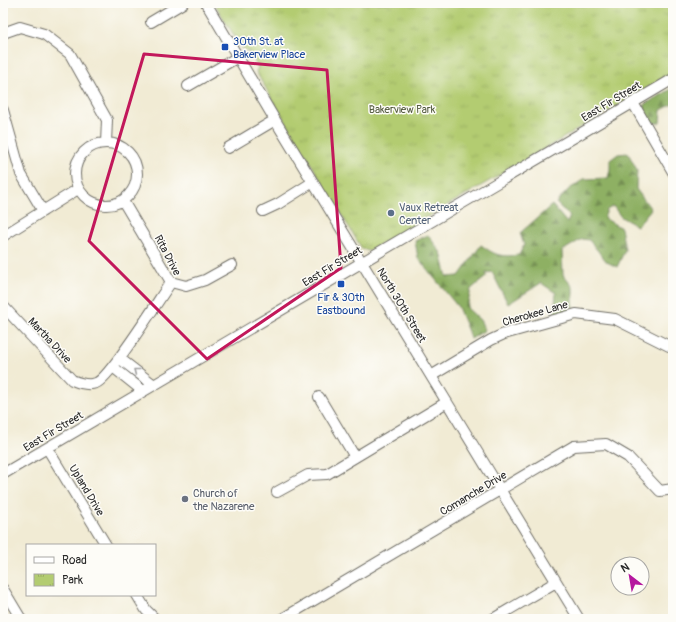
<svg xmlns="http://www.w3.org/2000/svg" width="676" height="622" viewBox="0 0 676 622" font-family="Pangolin,sans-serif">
<defs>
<pattern id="forest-firs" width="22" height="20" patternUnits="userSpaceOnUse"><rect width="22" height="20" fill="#8eb063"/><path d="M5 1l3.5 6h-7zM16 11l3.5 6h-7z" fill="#748f52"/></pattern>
<pattern id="park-tufts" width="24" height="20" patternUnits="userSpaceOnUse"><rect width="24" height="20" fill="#b3cc71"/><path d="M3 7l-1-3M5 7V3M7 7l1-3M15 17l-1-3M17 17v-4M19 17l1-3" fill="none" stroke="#9aaf62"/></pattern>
</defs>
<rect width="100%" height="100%" fill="#fdfcf7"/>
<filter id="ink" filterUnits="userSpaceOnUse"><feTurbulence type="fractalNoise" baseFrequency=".025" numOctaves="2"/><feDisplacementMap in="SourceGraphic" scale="8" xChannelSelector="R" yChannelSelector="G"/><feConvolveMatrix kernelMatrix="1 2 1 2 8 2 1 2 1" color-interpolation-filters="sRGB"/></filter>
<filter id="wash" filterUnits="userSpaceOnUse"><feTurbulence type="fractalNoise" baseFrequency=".012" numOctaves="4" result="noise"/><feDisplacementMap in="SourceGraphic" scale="16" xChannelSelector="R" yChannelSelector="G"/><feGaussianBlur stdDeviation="0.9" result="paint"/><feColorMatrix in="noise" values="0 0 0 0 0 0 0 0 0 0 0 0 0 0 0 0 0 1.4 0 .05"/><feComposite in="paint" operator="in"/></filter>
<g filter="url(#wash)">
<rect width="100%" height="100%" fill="#f1ebd4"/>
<!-- forest -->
<path fill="url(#forest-firs)" stroke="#5c6e47" d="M673 88V104L661 110 660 123H652L647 116 644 105Z
M628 153 637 170 636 189 651 209 637 226 621 217 613 206 607 210 604 218 621 228 625 250 617 267 607 262 589 240 582 239 562 251 563 275 573 287V310L554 314 556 293 541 283 508 304 492 272 486 273V277L471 289 467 308 480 320 485 330 471 339 458 307 418 258 415 241 428 235 441 253 447 277 459 276 481 245C496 256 501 257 519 255L524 245 520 233 552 205 567 223 570 216 556 203 568 190 584 179 608 178 610 169V160L618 154Z"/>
<!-- park -->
<path fill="url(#park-tufts)" stroke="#6f7c4e" d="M214 3H673V74L369 251 362 249 256 72 258 67 249 52 241 47Z"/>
</g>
<g filter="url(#ink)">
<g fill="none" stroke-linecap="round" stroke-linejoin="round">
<defs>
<path id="minor" d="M206 3 275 120 579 619
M151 22 183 3
M3 33 20 27 44 34 70 54 107 120 106 143
M188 86 238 57
M633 103 673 172
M3 110 21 174 43 211
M75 174a31 31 0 1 1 62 0a31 31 0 1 1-62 0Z
M228 148 275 120
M263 211 278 204 313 182
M3 236 78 189
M171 282 186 286 205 280 232 265
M3 306 72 380C79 383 88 386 96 383 110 378 159 299 171 282L123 201
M119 358 154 385
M113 367 143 391
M431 376 491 340 504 334 576 314 615 319 673 348
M319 397 355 457
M47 448 106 545
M3 474 673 79
M277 492 308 475 327 474 447 402
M3 589 21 619
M137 595 146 610 155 619
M282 619 574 446 606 444 628 457 660 491 673 489
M493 619 556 582"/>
</defs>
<!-- minor casing -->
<use href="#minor" stroke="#706e66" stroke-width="12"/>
<!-- minor -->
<use href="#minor" stroke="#fff" stroke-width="10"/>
</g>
<!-- one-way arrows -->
<defs><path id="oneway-chevron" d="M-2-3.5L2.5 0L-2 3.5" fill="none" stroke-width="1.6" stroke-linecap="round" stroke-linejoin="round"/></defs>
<use stroke="#a0a0a0" href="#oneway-chevron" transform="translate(136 371) rotate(-142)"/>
</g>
<!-- marked area -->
<path fill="none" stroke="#c2185b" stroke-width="3" stroke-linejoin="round" d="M144 54 327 70 341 268 207 359 89 241Z"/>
<!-- markers -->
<g fill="#1a4fb4" stroke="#fdfcf7" stroke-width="1.5">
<rect x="221" y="43" width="8" height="8" rx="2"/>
<rect x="337" y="280" width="8" height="8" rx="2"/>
</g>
<circle fill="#5c6f8a" stroke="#fdfcf7" stroke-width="1.5" cx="391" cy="213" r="4"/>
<circle fill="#6b7280" stroke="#fdfcf7" stroke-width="1.5" cx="185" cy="499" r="4"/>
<g text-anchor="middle" stroke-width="3" stroke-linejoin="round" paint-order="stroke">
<!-- transit labels -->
<g font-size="11" fill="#164399" stroke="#fdfcf7" text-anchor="start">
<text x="233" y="45">30th St. at<tspan x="233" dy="13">Bakerview Place</tspan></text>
<text x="341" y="301" text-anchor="middle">Fir &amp; 30th<tspan x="341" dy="13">Eastbound</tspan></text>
</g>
<!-- street labels -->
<g font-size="11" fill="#2b2b2b" stroke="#fdfcf7">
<text transform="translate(611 101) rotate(-31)" y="4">East Fir Street</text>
<text transform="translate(168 255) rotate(62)" y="4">Rita Drive</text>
<text transform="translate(332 266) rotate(-31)" y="4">East Fir Street</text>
<text transform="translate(402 305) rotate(59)" y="4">North 30th Street</text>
<text transform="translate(535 313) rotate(-16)" y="4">Cherokee Lane</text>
<text transform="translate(50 340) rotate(47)" y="4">Martha Drive</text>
<text transform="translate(53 431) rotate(-31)" y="4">East Fir Street</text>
<text transform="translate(87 490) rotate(59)" y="4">Upland Drive</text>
<text transform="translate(473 493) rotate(-31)" y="4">Comanche Drive</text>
</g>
<!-- park labels -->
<g font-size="11" fill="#545b40" stroke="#fdfcf7">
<text x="402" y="113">Bakerview Park</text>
</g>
<!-- service labels -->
<g font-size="11" fill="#4e5e75" stroke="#fdfcf7" text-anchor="start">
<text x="399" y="211">Vaux Retreat<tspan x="399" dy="13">Center</tspan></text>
</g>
<!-- worship labels -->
<g font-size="11" fill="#5b616d" stroke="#fdfcf7" text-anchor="start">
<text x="193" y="497">Church of<tspan x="193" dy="13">the Nazarene</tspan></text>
</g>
</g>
<!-- margin -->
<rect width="676" height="622" fill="none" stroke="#fdfcf7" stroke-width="16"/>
<!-- legend -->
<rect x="26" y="544" width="130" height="52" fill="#fdfcf7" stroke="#a9a8a5"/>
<rect x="34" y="557" width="20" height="6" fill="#ffffff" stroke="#a9a8a5"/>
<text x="62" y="564" font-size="12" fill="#2b2b2b">Road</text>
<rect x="34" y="574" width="20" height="12" fill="url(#park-tufts)" stroke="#a9a8a5"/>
<text x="62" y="584" font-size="12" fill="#2b2b2b">Park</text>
<!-- north arrow -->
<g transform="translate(630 576) rotate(329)"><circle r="19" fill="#fdfcf7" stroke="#a9a8a5"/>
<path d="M0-3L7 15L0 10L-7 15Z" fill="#b5179e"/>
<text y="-6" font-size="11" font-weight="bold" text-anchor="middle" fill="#2b2b2b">N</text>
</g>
</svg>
